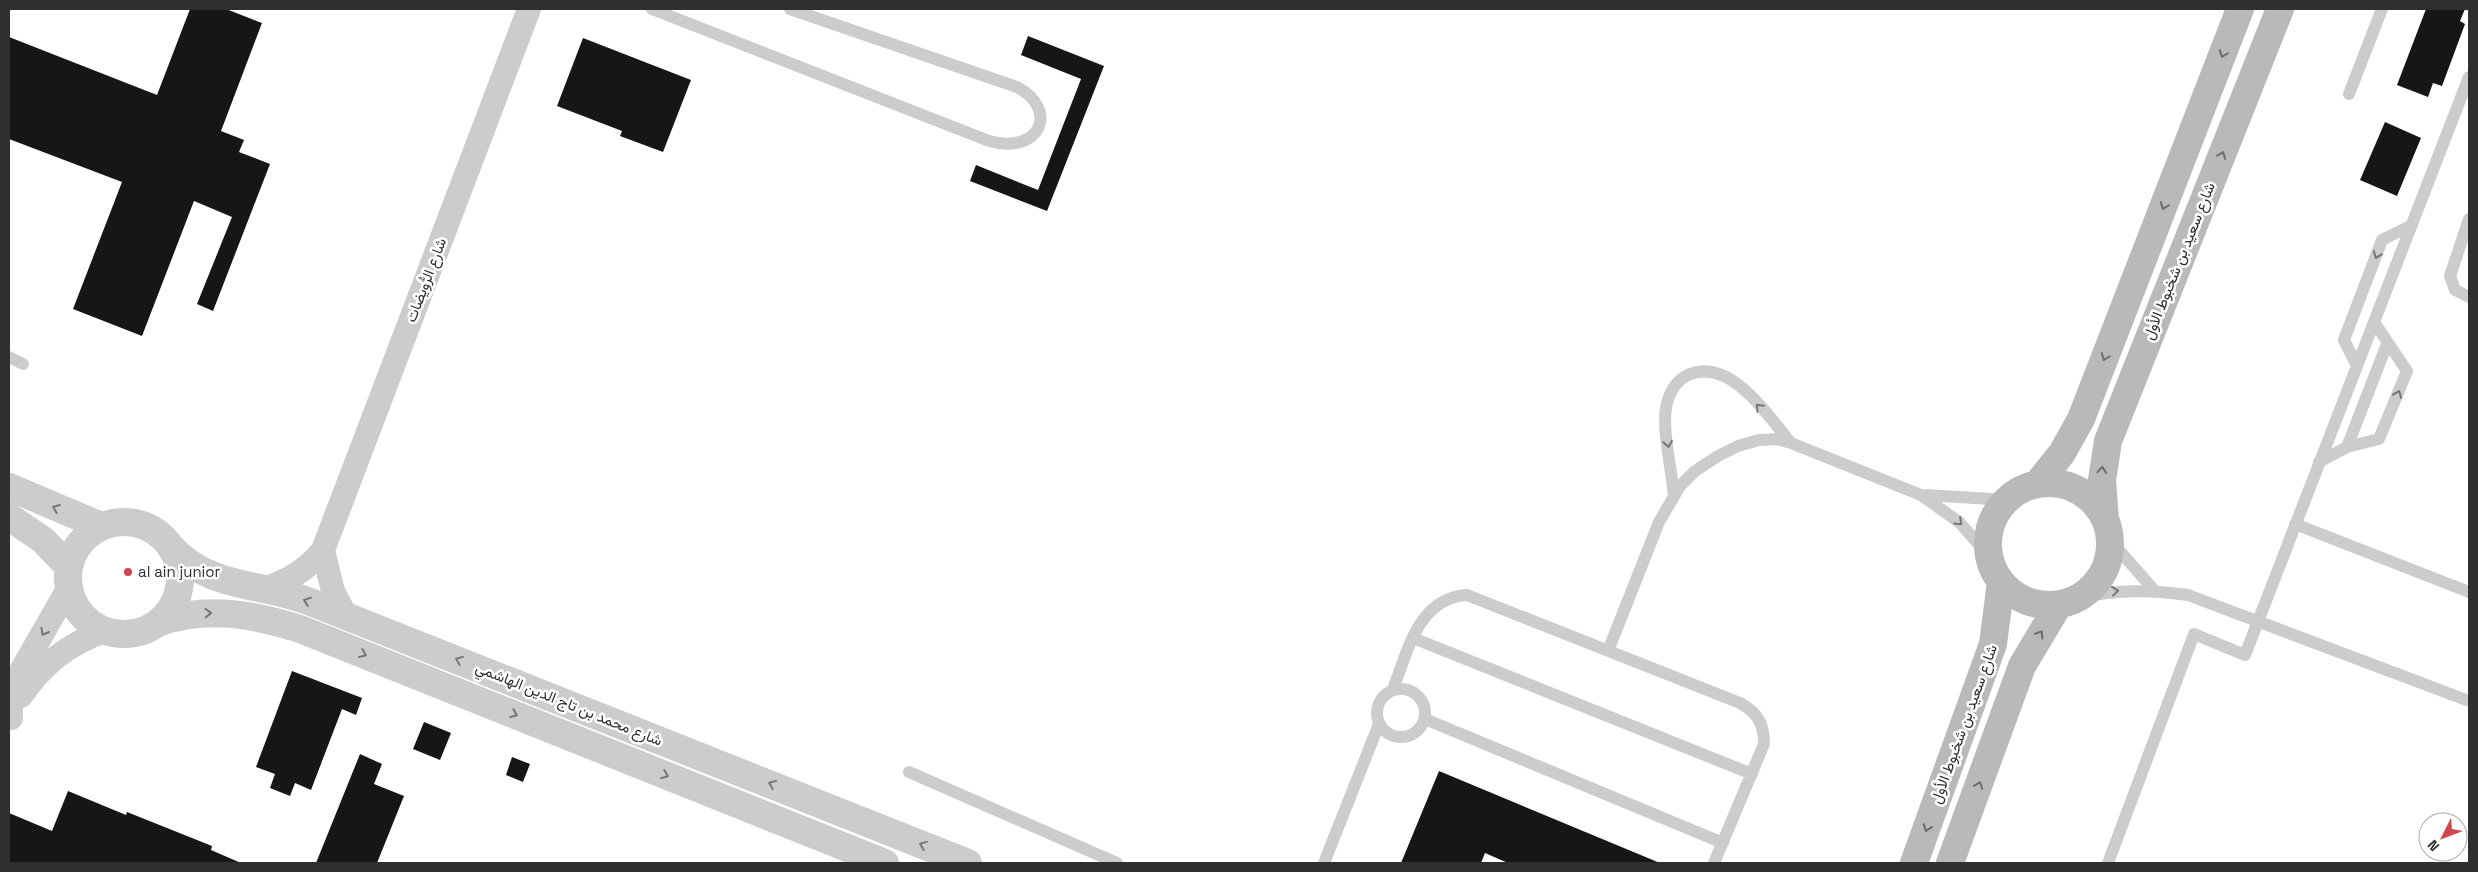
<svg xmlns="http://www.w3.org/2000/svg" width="2478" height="872" viewBox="0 0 2478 872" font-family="'Space Grotesk',Vazirmatn,sans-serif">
<rect width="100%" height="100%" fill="#fff"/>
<!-- building -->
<path fill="#161616" d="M190 9H226L262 23 221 131 244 140 239 152 270 164 213 311 197 304 232 217 194 201 142 336 73 309 122 182 9 139V37L157 95Z
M2426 9H2465L2460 21 2465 24 2442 86 2433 83 2428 97 2397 85Z
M1028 36 1104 66 1047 211 970 181 976 165 1038 190 1081 79 1021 55Z
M583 38 691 80 663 152 620 136 622 131 557 106Z
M2385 122 2421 138 2397 196 2360 180Z
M292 671 362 698 356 715 342 709 311 790 295 783 290 796 270 788 275 774 256 767Z
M424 722 451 733 440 760 413 749Z
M360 754 382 764 374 784 404 796 377 863H316Z
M512 757 530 764 523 782 506 775Z
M1439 771 1660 863H1508L1485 853 1481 863H1401Z
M68 791 126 815 127 812 212 846 211 850 241 863H9V813L52 831Z"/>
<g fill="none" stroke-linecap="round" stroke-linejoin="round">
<!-- service -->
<path stroke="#ccc" stroke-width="12" d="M652 9 989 141C1040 155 1060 110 1017 87L790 9
M2349 94 2382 9
M2469 219 2450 276 2455 290 2469 297
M9 357 23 364
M2357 366 2344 340 2382 240 2412 225
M2347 447 2387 344
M2319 462 2347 447 2379 439 2407 371 2374 322
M1926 495 2007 500
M1674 496C1672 471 1662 431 1666 408 1668 395 1675 381 1688 375 1730 356 1768 416 1791 443
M2295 524 2469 592
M2110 540 2154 590
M2077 598C2116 590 2149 589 2188 595L2469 701
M1413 638 1752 774
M1608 651 1659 522 1680 486 1695 471 1718 456 1738 446 1759 440 1778 439 1791 443 1921 495 1959 522 1990 557
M1377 713a24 24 0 1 1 48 0a24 24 0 1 1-48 0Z
M1393 689C1408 651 1418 598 1467 595L1740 703C1758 713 1764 724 1764 744L1714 863
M1425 719 1723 843
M909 772 1117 863
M1324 863 1379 724
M2108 863 2194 634 2245 655 2469 77"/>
<!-- minor -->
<path stroke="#ccc" stroke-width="24" d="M323 550 333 591 346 616
M266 588C289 580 307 570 323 550L529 9
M21 696C43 664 68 644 105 631
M11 718V697L17 678 68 589"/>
<!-- tertiary -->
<path stroke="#ccc" stroke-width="28" d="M9 487 101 526
M9 517 43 540 69 567
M68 578a56 56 0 1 1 112 0a56 56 0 1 1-112 0Z
M172 548C210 589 258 582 308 601L968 863
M160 622C208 606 252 614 300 629L885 863"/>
<!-- secondary -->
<path stroke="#b9b9b9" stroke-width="28" d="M2038 483 2062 453 2081 419 2240 9
M1988 544a61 61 0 1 1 122 0a61 61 0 1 1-122 0Z
M2105 519 2102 480 2108 441 2280 9
M1914 863 1993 644 2001 582
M1950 863 2022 666 2059 604"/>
</g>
<!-- one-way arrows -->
<defs><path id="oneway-chevron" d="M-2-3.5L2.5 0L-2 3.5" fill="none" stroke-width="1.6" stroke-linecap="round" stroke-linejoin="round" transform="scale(1.25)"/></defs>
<g stroke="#6d6d6d">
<use href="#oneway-chevron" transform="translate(2223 54) rotate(111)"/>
<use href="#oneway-chevron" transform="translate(2222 155) rotate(-68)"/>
<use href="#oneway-chevron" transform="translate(2164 206) rotate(111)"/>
<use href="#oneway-chevron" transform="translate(2105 357) rotate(111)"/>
<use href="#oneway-chevron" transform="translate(2102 470) rotate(-85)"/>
<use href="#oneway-chevron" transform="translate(2040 634) rotate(-58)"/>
<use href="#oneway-chevron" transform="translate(1979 785) rotate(-70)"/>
<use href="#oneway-chevron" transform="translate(1927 828) rotate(110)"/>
</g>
<g stroke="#767676">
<use href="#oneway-chevron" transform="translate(2377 255) rotate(111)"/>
<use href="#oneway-chevron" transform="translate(2398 394) rotate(-68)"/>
<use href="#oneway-chevron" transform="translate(1759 407) rotate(-133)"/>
<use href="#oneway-chevron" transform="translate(1668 444) rotate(81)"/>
<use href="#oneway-chevron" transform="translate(56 508) rotate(-157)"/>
<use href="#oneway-chevron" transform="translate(1959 522) rotate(43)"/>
<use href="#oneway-chevron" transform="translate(2115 591) rotate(-7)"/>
<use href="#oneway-chevron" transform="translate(307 601) rotate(-159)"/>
<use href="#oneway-chevron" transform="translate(208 613) rotate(-2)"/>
<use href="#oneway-chevron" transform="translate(44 632) rotate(120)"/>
<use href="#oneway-chevron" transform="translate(363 654) rotate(22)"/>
<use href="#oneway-chevron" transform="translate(459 660) rotate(-158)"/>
<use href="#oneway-chevron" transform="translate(514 714) rotate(22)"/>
<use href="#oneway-chevron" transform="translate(665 775) rotate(22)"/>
<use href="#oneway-chevron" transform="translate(772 784) rotate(-158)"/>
<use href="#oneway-chevron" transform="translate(923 845) rotate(-158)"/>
</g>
<!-- markers -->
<circle fill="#d1454f" stroke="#fff" stroke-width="2" cx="128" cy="572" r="5"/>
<g text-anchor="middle" stroke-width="5" stroke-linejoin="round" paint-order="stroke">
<!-- street labels -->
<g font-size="15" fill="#2f2f2f" stroke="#fff">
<text transform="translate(2179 261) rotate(-68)" y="5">شارع سعيد بن شخبوط الأول</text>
<text transform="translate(426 280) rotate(-69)" y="5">شارع الرُّويضات</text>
<text transform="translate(569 704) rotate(22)" y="5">شارع محمد بن تاج الدين الهاشمي</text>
<text transform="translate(1964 724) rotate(-70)" y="5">شارع سعيد بن شخبوط الأول</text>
</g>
<!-- poi labels -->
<g font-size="15" fill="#2f2f2f" stroke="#fff" text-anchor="start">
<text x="138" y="577">al ain junior</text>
</g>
</g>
<!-- border -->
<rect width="2478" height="872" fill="none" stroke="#2f2f2f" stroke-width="20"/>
<!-- north arrow -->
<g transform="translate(2443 837) rotate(228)"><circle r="24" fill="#ffffff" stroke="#acacac"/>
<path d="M0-4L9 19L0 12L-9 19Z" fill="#d1454f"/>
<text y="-8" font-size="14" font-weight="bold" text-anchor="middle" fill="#2f2f2f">N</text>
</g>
</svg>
